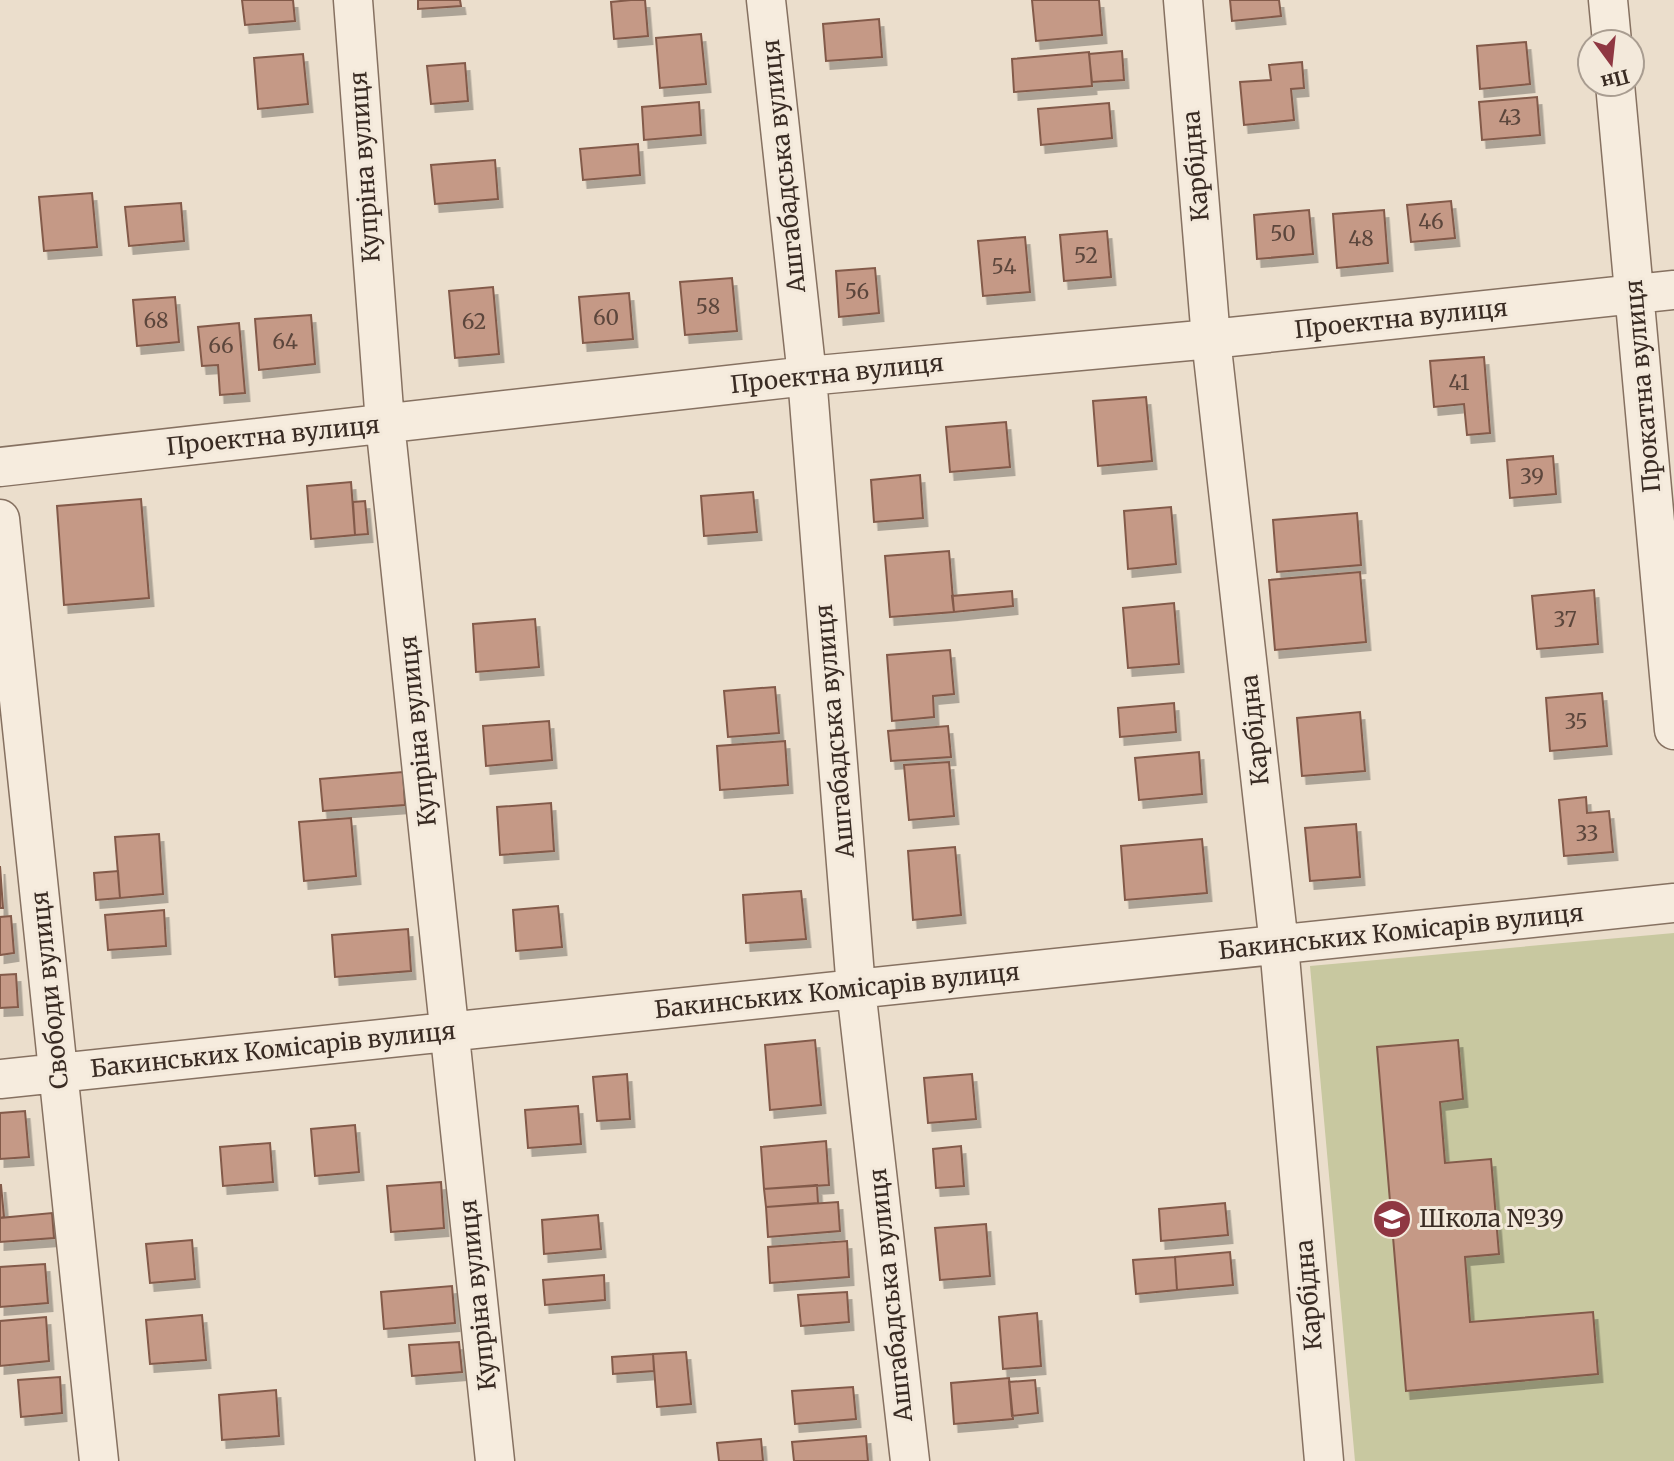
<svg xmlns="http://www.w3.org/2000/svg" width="1674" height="1461" viewBox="0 0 1674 1461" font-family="Merriweather,serif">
<defs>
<filter id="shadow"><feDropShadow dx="4.5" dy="8" stdDeviation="0" flood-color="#0004"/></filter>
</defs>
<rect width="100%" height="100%" fill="#ebdecc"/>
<!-- park -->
<path fill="#c8c8a0" d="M1674 933V1461H1355L1310 966Z"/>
<!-- building -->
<path fill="#c59986" stroke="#835a4a" stroke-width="2" filter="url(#shadow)" d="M242 0H293L295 21 245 25Z
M418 0H460L461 6 418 9Z
M631 0H645L648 36 614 39 611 2Z
M1032 0H1099L1102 35 1036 41Z
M1230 0H1279L1281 16 1232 21Z
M879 19 882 57 826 61 823 24Z
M701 34 706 84 660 88 656 38Z
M1526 42 1530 84 1480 89 1477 46Z
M1122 51 1124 80 1092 82 1089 54Z
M1089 52 1092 86 1014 92 1012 59Z
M303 54 308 104 258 109 254 58Z
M1302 62 1304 88 1291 89 1294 120 1244 125 1240 82 1271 80 1269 65Z
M465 63 468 101 431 104 427 66Z
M1537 97 1540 135 1482 140 1479 102Z
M699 102 701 135 644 140 642 107Z
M1109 103 1112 138 1041 145 1038 109Z
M638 144 640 175 583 180 580 149Z
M495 160 498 199 435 204 431 165Z
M92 193 97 247 44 251 39 197Z
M1451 201 1455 238 1411 242 1407 205Z
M181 203 184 241 129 246 125 207Z
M1309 210 1313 254 1257 259 1254 215Z
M1384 210 1388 263 1337 268 1333 214Z
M1107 231 1111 277 1064 281 1060 235Z
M1025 237 1030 292 983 296 978 241Z
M875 268 879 313 839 317 836 271Z
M732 278 737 331 685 335 680 282Z
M493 287 499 354 455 358 449 291Z
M629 293 633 339 583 343 579 297Z
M175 297 179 342 137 346 133 300Z
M311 315 315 364 259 370 255 319Z
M239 323 245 393 220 395 218 365 202 366 198 327Z
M1484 357 1490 433 1467 435 1464 404 1434 407 1430 361Z
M1146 397 1152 461 1098 466 1093 401Z
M1006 422 1010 467 950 472 946 427Z
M1553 456 1556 494 1510 498 1507 460Z
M920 475 923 518 874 522 871 480Z
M351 482 355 535 311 539 307 486Z
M753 492 757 532 704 536 701 496Z
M141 499 149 598 64 605 57 506Z
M365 501 368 534 355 535 353 502Z
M1171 507 1176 564 1128 569 1124 511Z
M1357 513 1361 565 1277 572 1273 520Z
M949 551 954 612 890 617 885 556Z
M1360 572 1366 642 1275 650 1269 580Z
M1594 590 1598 644 1537 649 1532 596Z
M1012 591 1013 606 954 612 952 596Z
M1174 603 1179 664 1128 668 1123 608Z
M535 619 539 667 476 672 473 624Z
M950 650 954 694 933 696 934 717 892 721 887 655Z
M775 687 779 733 728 737 724 691Z
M1602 693 1607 746 1550 751 1546 698Z
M1174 703 1176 732 1120 737 1118 708Z
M1360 712 1365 771 1302 776 1297 718Z
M549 721 552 760 486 766 483 726Z
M948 726 951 757 891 761 888 731Z
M785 741 788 785 720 790 717 746Z
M1199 752 1202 794 1139 800 1135 758Z
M949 762 954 816 909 820 904 765Z
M403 772 405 805 323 811 320 779Z
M1586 797 1587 813 1609 811 1613 852 1564 856 1559 800Z
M551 803 554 851 500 855 497 807Z
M351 818 356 876 304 881 299 822Z
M1356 824 1360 877 1310 881 1305 828Z
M159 834 163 894 120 898 115 837Z
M1202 839 1207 893 1125 900 1121 846Z
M955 847 961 915 913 920 908 851Z
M0 866 3 908H0Z
M118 871 120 898 96 900 94 873Z
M801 891 806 939 746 943 743 895Z
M558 906 562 947 516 951 513 910Z
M164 910 166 946 108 950 105 915Z
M11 916 14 953 0 955V917Z
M408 929 411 971 335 977 332 935Z
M16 974 18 1007 0 1008V975Z
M815 1040 821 1105 770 1110 765 1045Z
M1458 1040 1463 1099 1440 1102 1445 1163 1491 1159 1499 1254 1465 1257 1470 1322 1593 1312 1598 1374 1406 1391 1377 1047Z
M627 1074 630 1119 597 1121 593 1077Z
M972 1074 976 1119 928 1123 924 1078Z
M578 1106 581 1144 528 1148 525 1110Z
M25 1111 29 1157 0 1159V1113Z
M355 1125 359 1172 315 1176 311 1129Z
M826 1141 829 1185 764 1189 761 1147Z
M270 1143 273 1182 223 1186 220 1147Z
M961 1146 964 1186 936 1188 933 1149Z
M441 1182 444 1228 391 1232 387 1186Z
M0 1185H1L4 1217 0 1218Z
M817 1185 818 1203 766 1207 764 1189Z
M838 1202 840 1231 768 1237 766 1207Z
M1225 1203 1228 1235 1161 1241 1159 1209Z
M52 1213 54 1238 0 1242V1218Z
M598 1215 601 1249 544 1254 542 1220Z
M986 1224 990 1276 940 1280 935 1228Z
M192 1240 195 1279 150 1283 146 1244Z
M847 1241 849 1277 770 1283 768 1247Z
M1230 1252 1233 1285 1177 1290 1175 1257Z
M1175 1257 1177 1290 1136 1294 1133 1260Z
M45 1264 48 1303 0 1307V1267Z
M604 1275 605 1300 545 1305 543 1280Z
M452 1286 455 1323 384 1329 381 1292Z
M847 1292 849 1322 801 1326 798 1295Z
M1037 1313 1041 1366 1003 1369 999 1317Z
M202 1315 206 1360 150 1364 146 1320Z
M46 1317 49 1361 0 1366V1321Z
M459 1342 462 1372 412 1376 409 1345Z
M686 1352 691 1404 657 1407 653 1354Z
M653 1354 654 1371 613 1374 612 1357Z
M60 1377 62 1413 21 1417 18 1380Z
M1009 1378 1013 1419 954 1424 951 1383Z
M1035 1380 1038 1413 1012 1416 1009 1382Z
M853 1387 856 1419 795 1424 792 1391Z
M276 1390 279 1436 222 1440 219 1395Z
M866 1436 868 1461H794L792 1442Z
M761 1439 763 1461H719L717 1443Z"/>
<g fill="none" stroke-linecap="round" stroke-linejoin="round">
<defs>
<path id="minor" d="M353 0 385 423 495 1461
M766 0 807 376 856 989 910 1461
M1183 0 1211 339 1279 945 1324 1461
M1608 0 1612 42
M1615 84 1674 730
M0 467 807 376 1211 339 1674 290
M0 519 99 1461
M0 1079 1674 903"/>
</defs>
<!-- minor casing -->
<use href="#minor" stroke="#867161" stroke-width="41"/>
<!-- minor -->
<use href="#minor" stroke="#f6ecde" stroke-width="38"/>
</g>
<!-- icons -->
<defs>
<symbol id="school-disc" viewBox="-11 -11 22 22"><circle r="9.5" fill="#8f3742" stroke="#f3e9db"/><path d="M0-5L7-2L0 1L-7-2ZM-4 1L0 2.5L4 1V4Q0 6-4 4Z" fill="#fff"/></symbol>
</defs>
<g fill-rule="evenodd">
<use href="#school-disc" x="1370" y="1197" width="44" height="44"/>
</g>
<g text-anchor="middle" stroke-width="6" stroke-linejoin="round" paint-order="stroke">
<!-- number labels -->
<g font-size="21" fill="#5c463c">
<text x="1510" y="125">43</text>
<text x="1431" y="229">46</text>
<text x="1283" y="241">50</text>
<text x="1361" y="246">48</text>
<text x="1086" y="263">52</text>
<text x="1004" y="274">54</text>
<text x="857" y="299">56</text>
<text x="708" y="314">58</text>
<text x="606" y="325">60</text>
<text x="156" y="328">68</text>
<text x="474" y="329">62</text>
<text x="285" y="349">64</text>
<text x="221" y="353">66</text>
<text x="1459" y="390">41</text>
<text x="1532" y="484">39</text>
<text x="1565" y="627">37</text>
<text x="1576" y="729">35</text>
<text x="1587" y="841">33</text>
</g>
<!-- street labels -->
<g font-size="24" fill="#392b23" stroke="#f3e9db">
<text transform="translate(784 166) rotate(-96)" y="8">Ашгабадська вулиця</text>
<text transform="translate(1196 166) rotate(-95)" y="8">Карбідна</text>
<text transform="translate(365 167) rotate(-94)" y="8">Купріна вулиця</text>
<text transform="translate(1401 319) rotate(-6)" y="8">Проектна вулиця</text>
<text transform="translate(837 374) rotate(-6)" y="8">Проектна вулиця</text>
<text transform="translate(1643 386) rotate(-95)" y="8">Прокатна вулиця</text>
<text transform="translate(273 436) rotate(-6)" y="8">Проектна вулиця</text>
<text transform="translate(1255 730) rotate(-96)" y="8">Карбідна</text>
<text transform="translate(418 731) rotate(-96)" y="8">Купріна вулиця</text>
<text transform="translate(835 731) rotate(-95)" y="8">Ашгабадська вулиця</text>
<text transform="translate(1401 932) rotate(-6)" y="8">Бакинських Комісарів вулиця</text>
<text transform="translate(50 990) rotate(-96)" y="8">Свободи вулиця</text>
<text transform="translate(837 991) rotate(-6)" y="8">Бакинських Комісарів вулиця</text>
<text transform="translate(273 1050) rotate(-6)" y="8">Бакинських Комісарів вулиця</text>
<text transform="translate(478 1295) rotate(-96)" y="8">Купріна вулиця</text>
<text transform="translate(891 1295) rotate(-96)" y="8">Ашгабадська вулиця</text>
<text transform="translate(1309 1295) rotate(-95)" y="8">Карбідна</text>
</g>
<!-- poi labels -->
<g font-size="24" fill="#392b23" stroke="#f3e9db" text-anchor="start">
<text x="1419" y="1227">Школа №39</text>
</g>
</g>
<!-- north arrow -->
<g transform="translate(1611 63) rotate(165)"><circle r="33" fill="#f3e9db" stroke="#a99d91" stroke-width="2"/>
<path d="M0-5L12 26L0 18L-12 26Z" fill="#8f3742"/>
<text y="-10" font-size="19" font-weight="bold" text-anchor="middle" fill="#392b23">Пн</text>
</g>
</svg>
